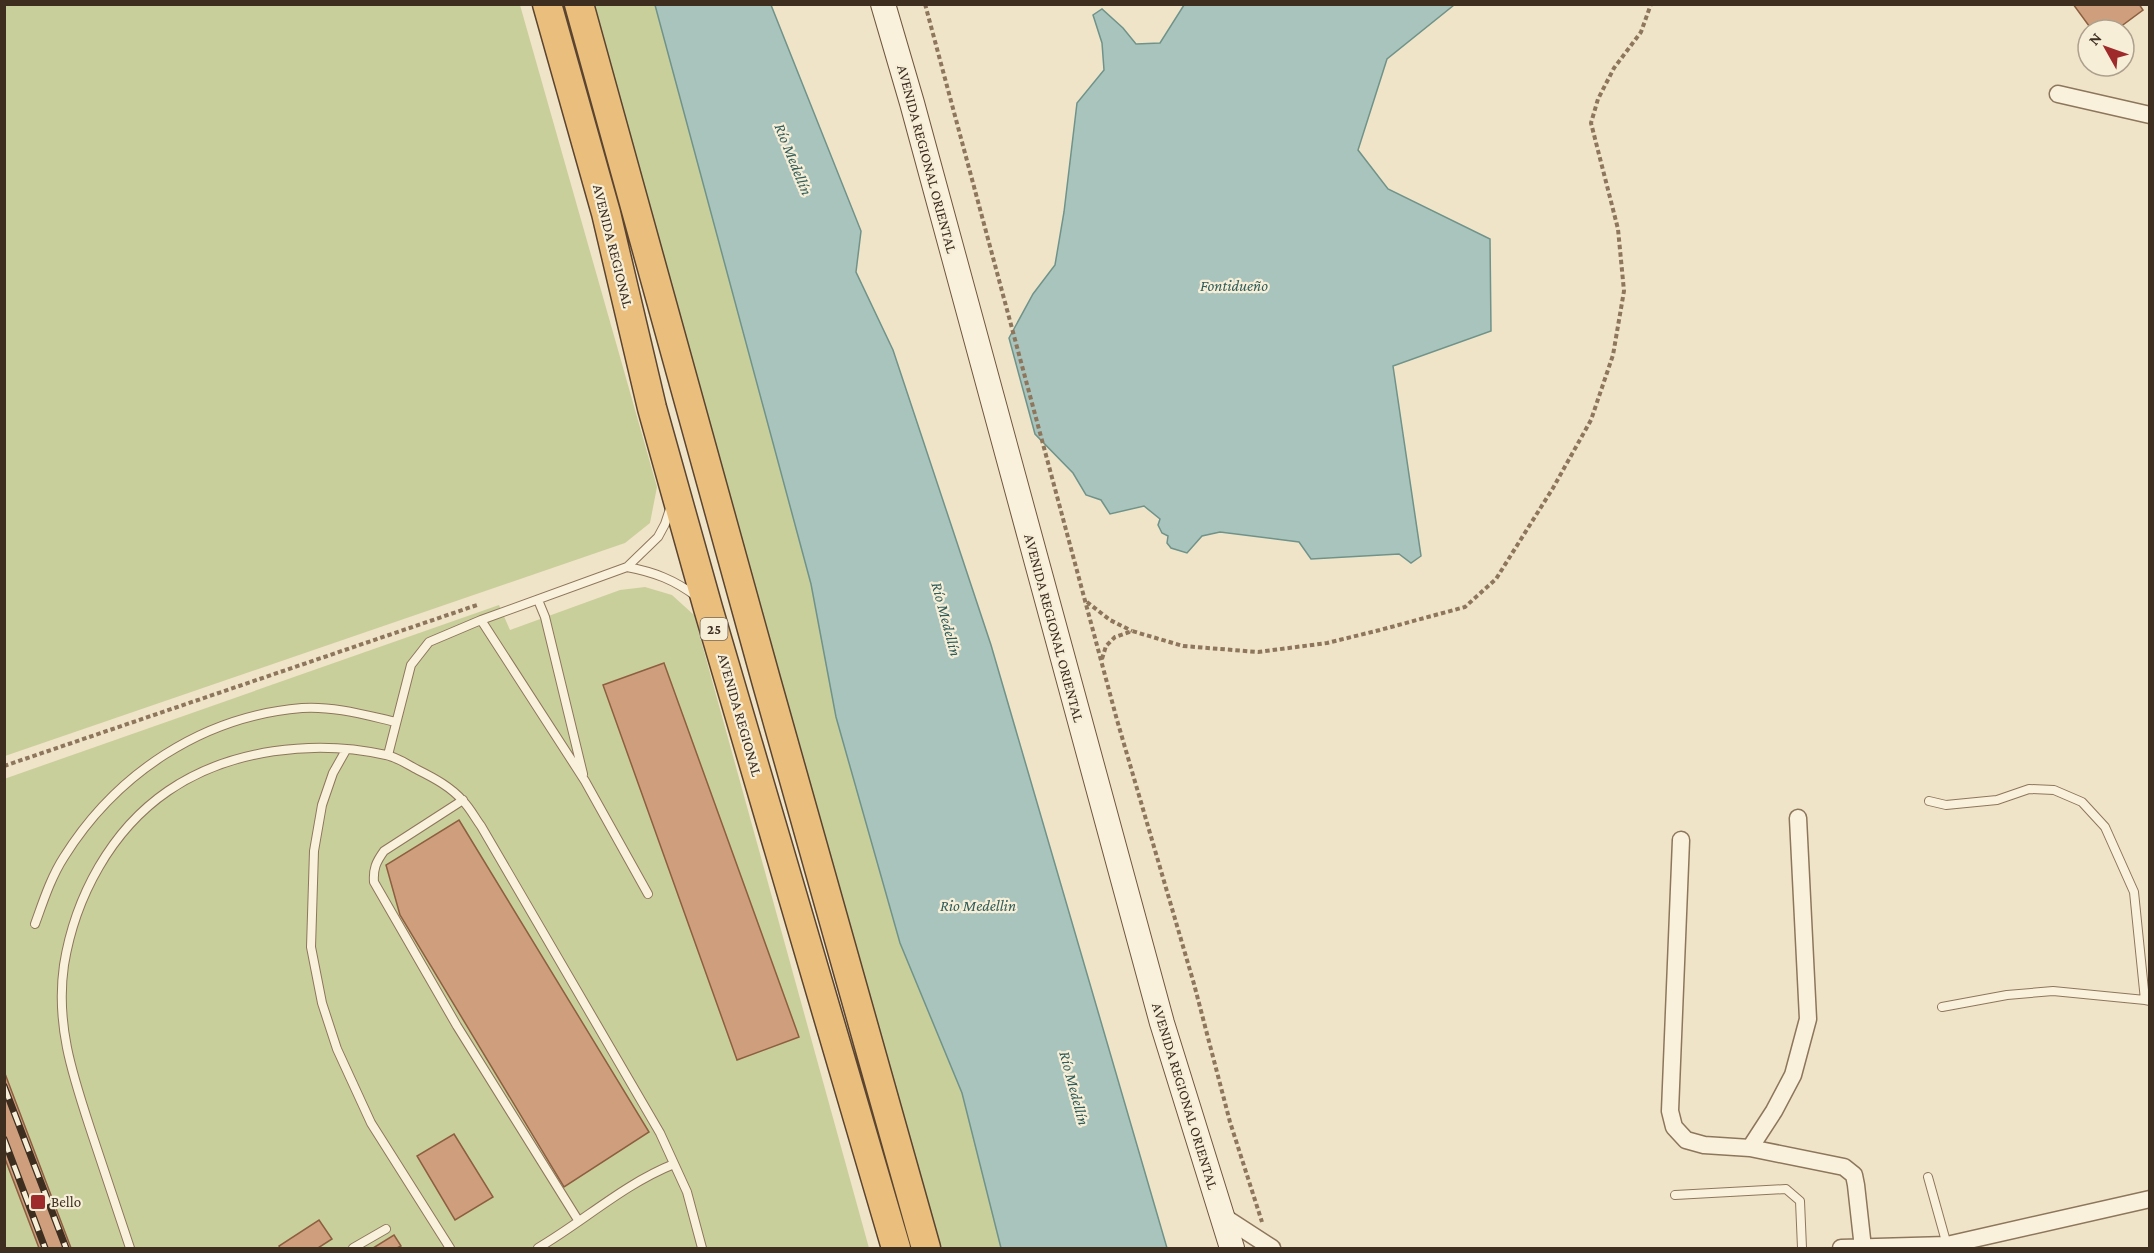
<svg xmlns="http://www.w3.org/2000/svg" width="2154" height="1253" viewBox="0 0 2154 1253" font-family="'Crimson Pro',serif">
<rect width="100%" height="100%" fill="#f0e4c8"/>
<!-- green -->
<path fill="#c9cf9b" d="M4 5H520L657 487 650 523 625 543 5 756Z
M592 5H655L811 584 836 717 900 943 962 1093 1001 1248H938Z
M645 587 672 595 694 615 869 1248H5L4 779 499 605 510 630 620 590Z"/>
<!-- water -->
<path fill="#a9c4bc" stroke="#6f938a" stroke-width="1.5" d="M655 5H771L861 231 856 272 893 350 991 645 1167 1248H1001L962 1093 900 943 836 717 811 584Z
M1184 5H1454L1387 59 1358 150 1388 189 1490 239 1491 331 1393 366 1421 556 1411 563 1399 554 1311 559 1299 542 1220 532 1202 536 1187 553 1171 548 1167 543 1168 536 1162 533 1158 525 1160 519 1144 506 1110 514 1101 500 1086 495 1073 473 1035 434 1009 338 1033 294 1055 265 1064 212 1077 103 1104 70 1102 43 1093 15 1102 9 1123 28 1136 44 1160 43Z"/>
<!-- building -->
<path fill="#cf9f7d" stroke="#8d5f41" stroke-width="1.5" d="M2073 4H2139L2143 10 2116 30H2092Z
M664 663 799 1037 737 1060 603 685Z
M459 820 649 1132 564 1187 400 915 386 865Z
M4 1071 71 1248H39L4 1156Z
M454 1134 493 1197 455 1220 417 1156Z
M319 1220 332 1239 318 1248H280L279 1246Z
M394 1235 401 1246 397 1248H373Z"/>
<g fill="none" stroke-linecap="round" stroke-linejoin="round">
<defs>
<path id="service" d="M627 567C654 572 675 580 697 597
M538 600 545 617 583 774
M481 620 585 781 648 894
M346 750 333 773 322 805 314 851 311 947 322 1003 337 1049 371 1123 450 1248
M388 755 411 665 429 642 481 620 627 567 658 537 665 524 671 506
M463 800 384 851C376 862 373 869 374 882L457 1026 578 1220
M1929 801 1946 805 1997 800 2029 789 2054 790 2082 802 2105 827 2134 892 2145 1000 2150 1001
M35 924C43 902 51 877 64 857 116 774 202 716 302 708 334 706 365 715 396 722
M1942 1007 2007 995 2053 991 2145 1000
M1928 1177 1947 1245
M1675 1195 1786 1189 1800 1201 1802 1248
M130 1248C118 1211 105 1174 93 1137 74 1079 55 1027 64 965 75 897 111 830 168 791 229 749 315 739 386 755 397 757 408 765 418 770 434 778 451 787 463 801 470 808 475 818 481 826L660 1133 687 1192 702 1248
M353 1248 386 1229
M538 1248C584 1221 624 1184 674 1164"/>
<path id="minor" d="M2058 94 2150 115
M1681 840 1670 1111 1674 1127 1686 1140 1704 1145 1750 1148 1844 1167 1854 1175 1856 1185 1863 1248
M1750 1148 1774 1111 1793 1075 1808 1019 1798 818
M1221 1215 1272 1248
M1841 1248 1947 1245 2150 1199"/>
<path id="secondary" d="M883 4 912 103 1162 1023 1232 1248"/>
<path id="trunk" d="M547 4 606 213 652 408 708 608 896 1248
M579 4 766 680 926 1248"/>
</defs>
<!-- service casing -->
<use href="#service" stroke="#8d765c" stroke-width="10"/>
<!-- minor casing -->
<use href="#minor" stroke="#8d765c" stroke-width="19"/>
<!-- secondary casing -->
<use href="#secondary" stroke="#6f573f" stroke-width="26"/>
<!-- trunk casing -->
<use href="#trunk" stroke="#5b4430" stroke-width="31"/>
<!-- path -->
<path stroke="#8d765c" stroke-width="4" stroke-dasharray="4.5 3" stroke-linecap="butt" d="M925 4 1117 720 1194 984 1230 1122 1262 1222
M1087 602 1110 620 1132 631
M1102 659 1106 646 1115 637 1132 631 1183 646 1258 652 1327 643 1380 630 1465 607 1496 579 1553 488 1591 420 1613 355 1624 291 1618 229 1591 123 1598 99 1614 68 1641 32 1651 4
M4 766 477 605"/>
<!-- service -->
<use href="#service" stroke="#faf1dc" stroke-width="8"/>
<!-- minor -->
<use href="#minor" stroke="#faf1dc" stroke-width="16"/>
<!-- secondary -->
<use href="#secondary" stroke="#faf1dc" stroke-width="24"/>
<!-- trunk -->
<use href="#trunk" stroke="#eabe7c" stroke-width="28"/>
<defs>
<path id="rail" d="M4 1086 66 1248
M4 1139 45 1248"/>
</defs>
<!-- rail casing -->
<use href="#rail" stroke="#3d2e20" stroke-width="7"/>
<!-- rail -->
<use href="#rail" stroke="#f7eed8" stroke-width="4.5" stroke-dasharray="14" stroke-linecap="butt"/>
</g>
<!-- markers -->
<rect fill="#9e2a2b" stroke="#f7eed8" stroke-width="2" x="30" y="1194" width="16" height="16" rx="3"/>
<g text-anchor="middle" stroke-width="4.5" stroke-linejoin="round" paint-order="stroke">
<!-- shield labels -->
<rect fill="#f7eed8" stroke="#756857" stroke-width="1.5" x="700.5" y="618" width="27" height="22" rx="4.5"/>
<g font-size="14" font-weight="bold" fill="#3d2e20">
<text x="714" y="634">25</text>
</g>
<!-- street labels -->
<g font-size="15" fill="#3d2e20" stroke="#f7eed8">
<text transform="translate(927 159) rotate(75)" y="5">AVENIDA REGIONAL ORIENTAL</text>
<text transform="translate(613 246) rotate(76)" y="5">AVENIDA REGIONAL</text>
<text transform="translate(1054 628) rotate(75)" y="5">AVENIDA REGIONAL ORIENTAL</text>
<text transform="translate(740 715) rotate(74)" y="5">AVENIDA REGIONAL</text>
<text transform="translate(1185 1096) rotate(73)" y="5">AVENIDA REGIONAL ORIENTAL</text>
</g>
<!-- poi labels -->
<g font-size="15" fill="#3d2e20" stroke="#f7eed8" text-anchor="start">
<text x="51" y="1207">Bello</text>
</g>
<!-- water labels -->
<g font-size="16" font-style="italic" fill="#2f5d5a" stroke="#f7eed8">
<text transform="translate(794 159) rotate(68)" y="6">Río Medellín</text>
<text x="1234" y="291">Fontidueño</text>
<text transform="translate(947 619) rotate(75)" y="6">Río Medellín</text>
<text x="978" y="911">Rio Medellin</text>
<text transform="translate(1075 1088) rotate(75)" y="6">Río Medellín</text>
</g>
</g>
<!-- border -->
<rect width="2154" height="1253" fill="none" stroke="#3d2e20" stroke-width="12"/>
<!-- north arrow -->
<g transform="translate(2106 48) rotate(310)"><circle r="28" fill="#f7eed8" stroke="#ada18e" stroke-width="1.5"/>
<path d="M0-4.5L10 22L0 15L-10 22Z" fill="#9e2a2b"/>
<text y="-9" font-size="16" font-weight="bold" text-anchor="middle" fill="#3d2e20">N</text>
</g>
</svg>
